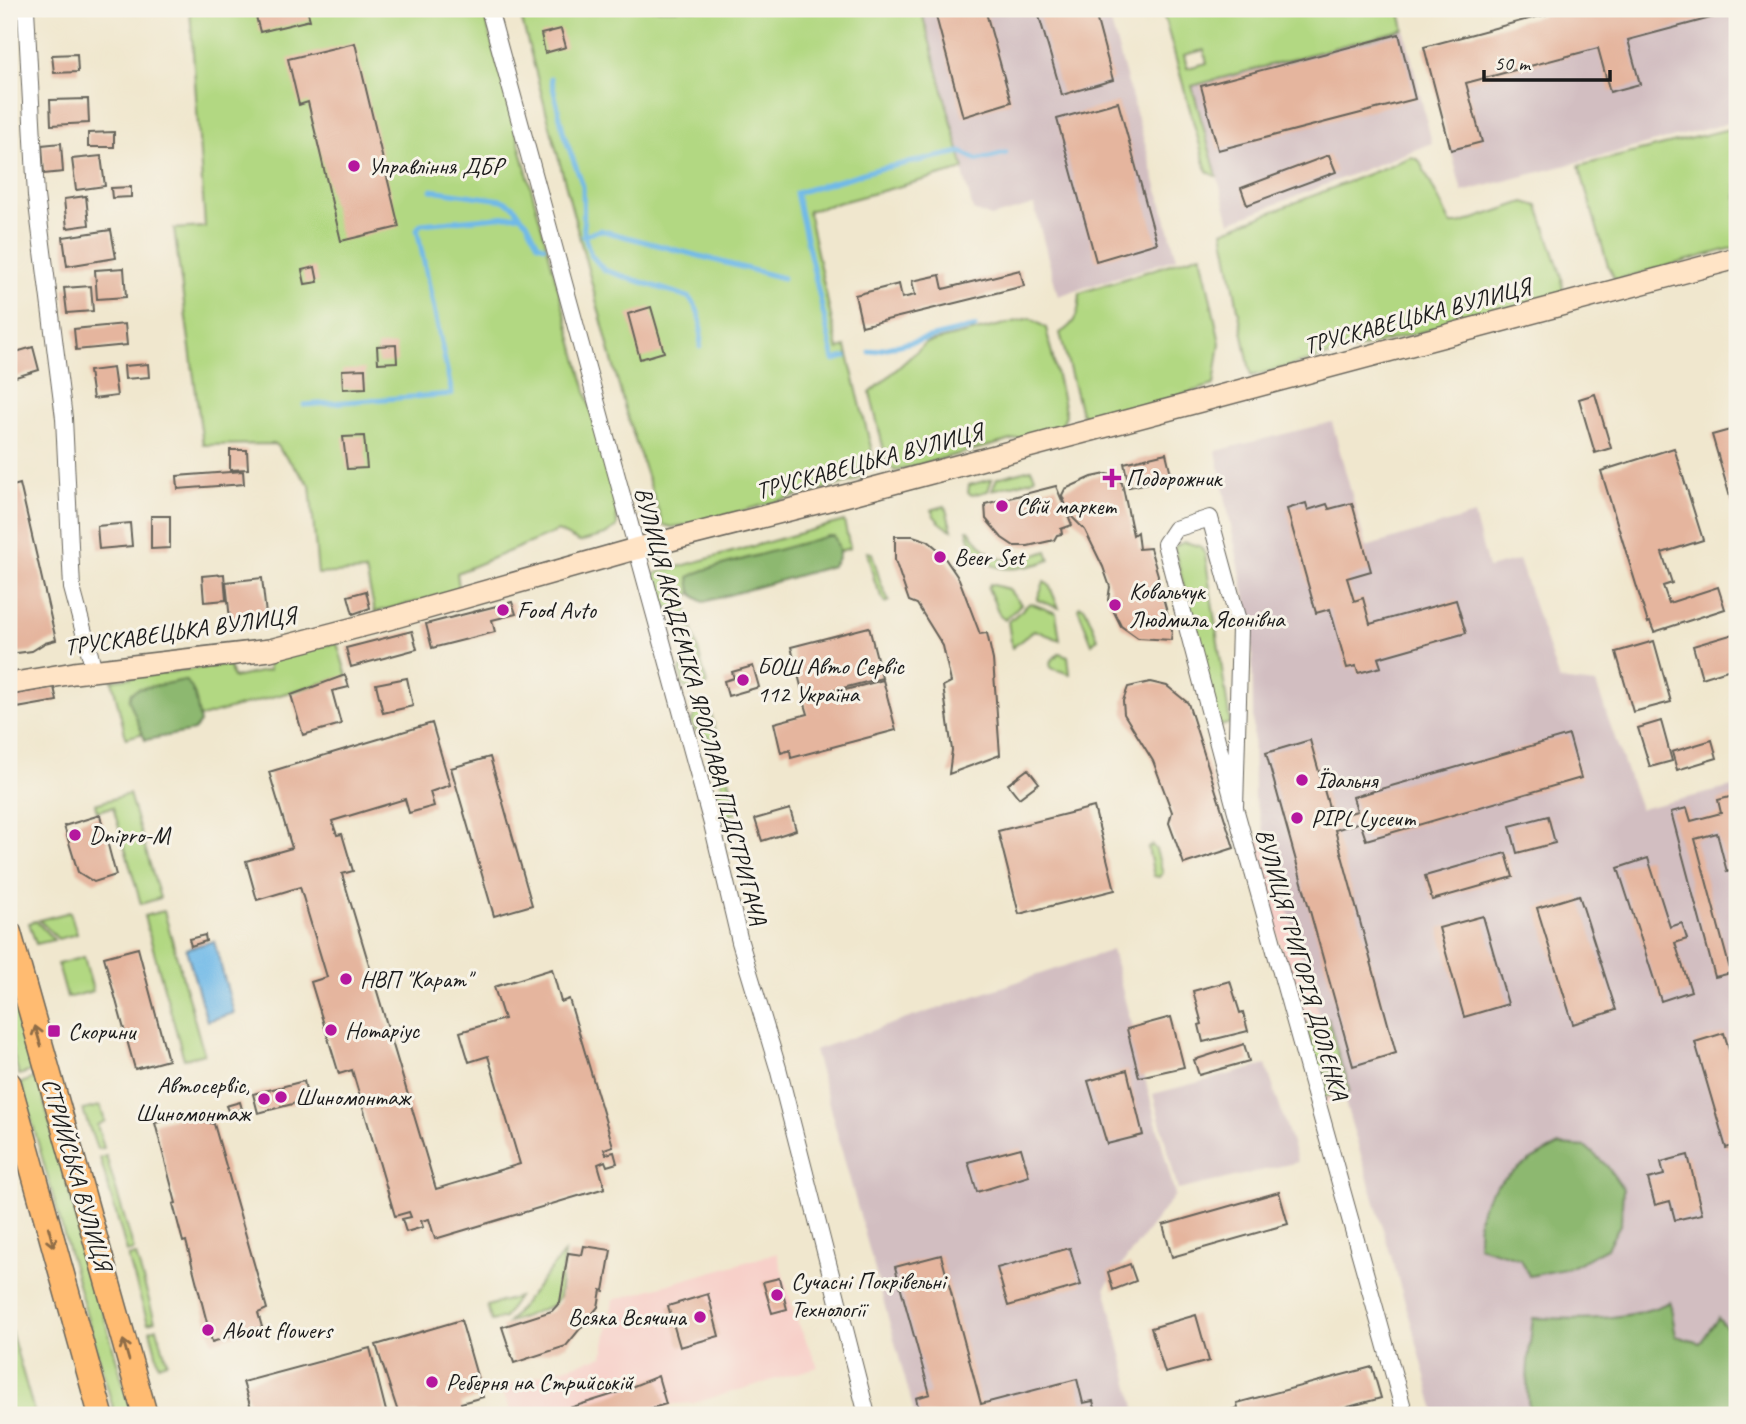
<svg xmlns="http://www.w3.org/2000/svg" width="1746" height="1424" viewBox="0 0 1746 1424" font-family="Caveat,sans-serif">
<rect width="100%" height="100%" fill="#f7f3e8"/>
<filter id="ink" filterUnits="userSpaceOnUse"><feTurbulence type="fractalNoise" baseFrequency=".0143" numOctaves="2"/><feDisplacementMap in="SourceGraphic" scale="14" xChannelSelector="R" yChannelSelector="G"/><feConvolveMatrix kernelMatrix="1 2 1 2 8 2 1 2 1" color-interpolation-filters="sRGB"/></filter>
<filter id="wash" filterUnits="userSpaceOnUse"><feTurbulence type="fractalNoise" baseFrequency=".00686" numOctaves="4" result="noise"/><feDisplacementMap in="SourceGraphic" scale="28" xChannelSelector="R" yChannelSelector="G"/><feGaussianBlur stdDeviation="1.57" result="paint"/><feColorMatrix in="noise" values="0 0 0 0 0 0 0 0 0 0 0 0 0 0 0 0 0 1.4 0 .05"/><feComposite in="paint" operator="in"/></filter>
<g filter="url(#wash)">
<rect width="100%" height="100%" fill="#f0e7ce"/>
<!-- built -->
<path fill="#f7d0c9" d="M1274 836 1354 1097 1321 1105 1254 842Z
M777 1253 794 1314 818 1367 694 1403 675 1404 638 1415H512L501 1387 603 1356 613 1300Z"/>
<!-- industrial -->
<path fill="#d2bec1" d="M921 9H1107L1177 258 1058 296 1034 205 991 217 973 210Z
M1193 9H1411L1400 12 1432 143 1230 222 1187 68 1207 62Z
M1566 9H1737V121L1462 192 1424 47Z
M1332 422 1366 547 1474 515 1488 568 1519 560 1559 680 1596 684 1640 809 1737 786V1415H1436L1415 1336 1254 798 1252 631 1216 451Z
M1112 950 1175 1195 1105 1287 1137 1415H915L814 1050Z
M1266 1065 1298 1162 1178 1190 1153 1094Z"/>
<!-- green -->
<path fill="#b2d882" stroke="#677a4f" stroke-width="2" fill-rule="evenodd" d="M190 9H483L616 503 617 527 605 535 579 542 558 531 457 573 459 588 436 597 375 612 366 571 318 574 310 485 275 444 203 445 174 229 205 227Z
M519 9H921L964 169 808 211 838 349 846 347 873 455C871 467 865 473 856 480L693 524 672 527 663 525 625 409Z
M1162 9H1411L1400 12 1404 29 1192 86 1217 176H1215L1207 171ZM1204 50 1207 63 1187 68 1184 55Z
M1737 127V247L1615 280 1608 266 1579 166Z
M1411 157 1419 160 1451 224H1459L1524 202 1538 206 1562 277 1563 295 1251 376 1223 231Z
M1201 254 1220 343 1214 385 1094 421 1081 413 1060 333C1077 323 1079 312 1080 293Z
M1030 318 1046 328 1066 415 1061 427 895 471 887 463 870 393 926 343Z
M1031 469 1035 476 1032 480 992 490 997 478Z
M992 479 988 491 972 495 968 493 969 485Z
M945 506 952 530C943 526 935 520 931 510Z
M844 521 850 548 684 596 707 685 696 689 683 687 680 671 688 658 675 610 662 605 654 576 656 573Z
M967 530H969C994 566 1008 565 1047 551L1050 560C1014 573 979 577 967 530Z
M1184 542 1200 546 1205 554 1230 723 1218 727 1174 547Z
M867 552 872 553 881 584 889 601 885 603 875 583Z
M1044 582 1049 585 1059 608 1037 600Z
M990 584 1008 589 1021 604 1005 620 1000 616 988 588Z
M1030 603 1056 613 1060 640 1034 630 1012 648 1008 622Z
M1080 606 1085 608 1098 638 1092 644 1078 608Z
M337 643 347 676 126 738 112 680 229 664 233 678 269 670 267 656Z
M1059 653 1068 656 1070 674 1051 668 1050 662Z
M709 707 738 812 727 816 717 812 713 804 722 786 709 737 696 731 691 722 695 713Z
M129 794 160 898 141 904 113 807 97 811 95 804Z
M1152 845 1156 850 1163 873 1159 877 1154 876 1148 848Z
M164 911 204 1054 184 1059 144 916Z
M70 912 77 934 58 939 39 920Z
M36 921 54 940 36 944 29 923Z
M84 957 93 991 67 998 58 964Z
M9 978 35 1070 19 1075 9 1039Z
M1328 1018 1342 1068 1317 1075 1304 1024Z
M1344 1070 1349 1091 1321 1098 1316 1077Z
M37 1077 132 1415H115L21 1083Z
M100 1106 105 1121 97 1125 104 1148 97 1149 83 1110Z
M106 1156 134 1250 127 1252 100 1158Z
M564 1253 559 1297 553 1305 508 1323Z
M136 1255 155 1321 148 1323 128 1257Z
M518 1297 504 1318 491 1321 487 1306Z
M9 1325 35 1415H9Z
M157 1328 167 1362 159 1365 150 1330Z"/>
<!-- forest -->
<path fill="#8db870" stroke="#546a46" stroke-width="2" d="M828 536H834C840 549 842 556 832 566L704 602C691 596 690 591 689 577L704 570Z
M185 680C197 689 197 709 200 723L193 731 145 740 129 700 131 693 138 689Z
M1559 1145 1586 1147 1607 1166 1623 1189 1621 1223 1607 1248 1569 1268 1529 1276 1521 1259 1478 1246C1479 1236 1477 1223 1480 1213 1488 1182 1533 1158 1559 1145Z
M1670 1302 1676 1336 1700 1343 1718 1318 1737 1338 1732 1362 1737 1363V1405L1726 1412 1692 1410 1662 1415H1530C1524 1382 1529 1351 1533 1318 1580 1319 1626 1322 1670 1302Z"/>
<!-- water -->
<path fill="#70b9e8" stroke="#466a82" stroke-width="2" d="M214 941 234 1013 207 1021 186 949Z"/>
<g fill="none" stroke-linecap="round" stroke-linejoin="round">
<!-- stream -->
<path stroke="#70b9e8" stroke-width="5" d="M551 78 564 135 583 186 584 235 591 255 604 270 688 297C703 312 702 328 700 347
M431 190 502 200 514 206 520 215
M583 236 600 230 783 278
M870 352 975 327
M845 357 834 360 796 193 874 170 961 152 978 160 1006 153
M304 405 452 394 417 229 421 224 520 215 527 222 538 244 544 246"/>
</g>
<g id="blocks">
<!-- building -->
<path fill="#e5b59e" d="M254 9H307L310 20 260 32Z
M934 9H985L1011 102 963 117Z
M1037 9H1094L1113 80 1062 95Z
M1566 9H1737V11L1628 40 1640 84 1610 92 1598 48 1466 83 1482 142 1451 150 1424 47Z
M561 29 566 47 545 53 541 34Z
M1399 34 1415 99 1218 150 1201 86Z
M355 43 399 227 341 241 308 102 299 105 288 59Z
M77 54 78 72 54 73 52 55Z
M88 99 89 123 51 125 50 100Z
M1118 102 1157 243 1096 261 1057 119Z
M114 132V147H88V133Z
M61 143 63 172 44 174 42 145Z
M1329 155 1336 172 1247 205 1241 188Z
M101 156 105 186 76 190 72 159Z
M131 187V197L112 198 111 188Z
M86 196 89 225 67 228 64 199Z
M111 230 116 258 67 266 63 237Z
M315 267 318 282 305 284 302 270Z
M124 268 126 297 97 299 95 270Z
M1020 270 1024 286 862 326 855 295 899 284 902 298 915 295 912 281 940 275 943 289Z
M91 286 93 311 67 313 64 288Z
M651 307 664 352 640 359 628 314Z
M125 324 127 345 76 350 74 329Z
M396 345 397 362 378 363 377 346Z
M33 347 39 370 9 379V354Z
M148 364 149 377 125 379 124 366Z
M113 368 117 396 93 399 89 371Z
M365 369 366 388 343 389 342 370Z
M1595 394 1611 448 1595 453 1579 399Z
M1737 428V521L1712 435Z
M364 436 367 468 347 469 343 437Z
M1674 448 1703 540 1662 553 1672 583 1663 586 1669 603 1718 587 1725 609 1654 632 1650 622 1648 623 1601 471Z
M230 450H247L248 469 230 470Z
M1166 453 1172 478 1129 487 1124 463Z
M243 471 244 484 178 489 177 476Z
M1106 474 1115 476 1122 483 1133 535 1137 532 1139 549 1150 548 1158 575 1157 584 1161 590 1172 631 1171 640 1138 638 1121 626 1108 600 1110 587 1103 567 1085 530 1069 514 1062 495 1065 489 1092 477Z
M20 484 56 640 45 643 32 651 9 654V487Z
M1056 486 1072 525 1061 529 1062 534 1057 535 1054 540 1028 546H1014L1002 538 986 519 985 504Z
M1306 503 1308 510 1327 504 1329 509 1352 503 1371 571 1347 578 1354 601 1363 598 1370 624 1456 600 1466 633 1378 658 1381 667 1358 673 1356 666 1347 668 1330 609 1316 613 1287 509Z
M151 516H170V548L151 549Z
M130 523 132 546 99 549 97 526Z
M895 536H913L928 541 940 551 959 579 980 634 987 633 993 660 1000 755 949 774 952 750 943 686 951 682 943 646 917 604 909 601 895 560Z
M224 574 226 600 204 602 202 576Z
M262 578 267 624 231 629 226 582Z
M366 591 370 608 353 614 348 596Z
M512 602 516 614 492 620 495 632 432 648 426 624Z
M869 627 882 678 804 698 791 647Z
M412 631 417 649 351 667 346 648Z
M1737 633V667L1702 678 1693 646Z
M1654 641 1671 702 1633 712 1616 652Z
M753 666 759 687 728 696 724 681 734 678 732 672Z
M345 675 349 687 332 691 341 724 303 735 291 695Z
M407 678 413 706 383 713 376 684Z
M883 680 896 730 791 758 790 750 781 753 774 723 808 714 804 701Z
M1150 682 1167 686 1188 703 1234 848 1184 864 1169 823 1172 812 1153 761 1124 714 1123 701 1128 687Z
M54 687 57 701 17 708 15 694Z
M1661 721 1672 761 1650 767 1638 728Z
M432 723 450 785 430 792 434 806 409 813 405 799 332 821 337 835 342 834 353 871 342 874 436 1189 520 1164 488 1056 469 1062 460 1032 504 1019 494 987 552 969 561 1002 569 999 613 1146 604 1149 606 1154 614 1152 617 1163 607 1166 605 1161 598 1164 605 1188 435 1239 429 1219 421 1221 423 1227 406 1232 402 1219 411 1217 409 1212 395 1216 352 1070 339 1074 311 982 327 977 300 887 257 900 246 861 292 848 269 772Z
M1569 735 1581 778 1366 840 1360 822 1335 830 1396 1053 1353 1066 1266 753 1310 740 1332 818 1357 811 1353 797Z
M1712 740 1717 758 1677 770 1672 752Z
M490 757 532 905 494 916 451 768Z
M1028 769 1039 783 1019 798 1008 784Z
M1737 795V869L1727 872 1717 833 1695 839 1731 973 1715 977 1671 812 1687 808 1691 821 1721 813 1718 800Z
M1094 807 1115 890 1019 914 998 831Z
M790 809 796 830 762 841 755 819Z
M100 815 116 875 94 882 78 872 64 826Z
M1548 816 1555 843 1517 853 1510 826Z
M1506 853 1513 877 1432 900 1425 876Z
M1648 858 1670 927 1682 923 1687 939 1675 943 1691 991 1661 1001 1618 868Z
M1579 895 1616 1010 1573 1024 1537 908Z
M1483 916 1508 1004 1464 1017 1439 928Z
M205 935 206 941 191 946 189 939Z
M138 948 168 1060 135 1069 104 957Z
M1230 981 1240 1013 1243 1012 1248 1031 1203 1042 1199 1025 1202 1024 1193 991Z
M1171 1017 1184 1067 1139 1077 1127 1029Z
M1724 1033 1737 1077V1145L1726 1148 1695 1042Z
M1244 1044 1249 1061 1199 1075 1194 1060Z
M1127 1070 1143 1135 1107 1144 1088 1081Z
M304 1081 308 1100 258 1113 253 1094Z
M240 1102 242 1109 229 1113 226 1106Z
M184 1116 214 1124 267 1309 258 1313 262 1327 212 1342 186 1241 183 1242 173 1204 176 1203 155 1123Z
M1021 1148 1029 1176 977 1192 968 1162Z
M1688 1155 1702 1214 1675 1220 1670 1201 1655 1205 1648 1179 1664 1175 1661 1162Z
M1279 1192 1288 1224 1172 1257 1163 1225Z
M584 1246 611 1250 604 1291 601 1290 598 1307 566 1346 514 1363 502 1327 552 1311 560 1302 568 1253 582 1255Z
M1070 1248 1081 1285 1008 1306 997 1268Z
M941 1255 981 1404 1077 1379 1083 1403 1093 1401 1097 1415H920L916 1398 930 1394 895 1267Z
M1130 1264 1136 1281 1113 1290 1108 1272Z
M779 1278 787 1309 772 1313 763 1282Z
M708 1294 719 1336 680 1347 668 1306Z
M1196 1315 1209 1361 1165 1373 1151 1328Z
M461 1320 483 1397 461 1403 463 1411 447 1415H419L418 1413 399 1415 376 1345Z
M370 1348 387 1415H253L243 1382Z
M1372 1367 1381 1398 1319 1415H1213L1238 1408 1237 1403Z
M658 1376 666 1404 628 1415H547L614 1394Z"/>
</g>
</g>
<g filter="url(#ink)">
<use href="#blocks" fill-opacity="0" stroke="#66635a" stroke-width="2"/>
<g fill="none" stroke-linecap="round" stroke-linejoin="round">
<defs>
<path id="street" d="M26 9 36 196 64 418 72 588 94 670
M489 9 712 824 740 942 778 1068 867 1415
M1235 808 1165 544 1175 529 1210 518 1240 628 1235 808 1405 1415"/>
<path id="secondary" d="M9 684 74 673 270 650 385 620 635 549 852 494 1737 258"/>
<path id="primary" d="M9 933 145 1415
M9 1084 101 1415"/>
</defs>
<!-- street casing -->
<use href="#street" stroke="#66635a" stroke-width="18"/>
<!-- secondary casing -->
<use href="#secondary" stroke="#66635a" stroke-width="24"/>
<!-- primary casing -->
<use href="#primary" stroke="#66635a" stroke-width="27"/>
<!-- street -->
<use href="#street" stroke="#fff" stroke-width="16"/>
<!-- secondary -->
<use href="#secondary" stroke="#ffe4c6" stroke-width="21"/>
<!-- primary -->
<use href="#primary" stroke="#ffbb71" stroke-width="24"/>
</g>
<!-- one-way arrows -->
<defs><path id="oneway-shaft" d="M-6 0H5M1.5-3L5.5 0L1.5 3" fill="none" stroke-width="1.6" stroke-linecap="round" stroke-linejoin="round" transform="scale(1.75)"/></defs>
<g stroke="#8e6c46">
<use href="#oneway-shaft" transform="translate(38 1036) rotate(-106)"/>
<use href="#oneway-shaft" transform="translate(51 1237) rotate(75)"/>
<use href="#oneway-shaft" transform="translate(126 1350) rotate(-106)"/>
</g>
</g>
<!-- markers -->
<g fill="#b5179e" stroke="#f7f3e8" stroke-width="2.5">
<circle cx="354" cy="166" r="7"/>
<path d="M1108.5 467.5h7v7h7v7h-7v7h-7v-7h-7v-7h7z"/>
<circle cx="1002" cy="506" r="7"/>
<circle cx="940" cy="557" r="7"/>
<circle cx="1115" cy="605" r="7"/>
<circle cx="503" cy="610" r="7"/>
<circle cx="743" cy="680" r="7"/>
<circle cx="1302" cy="780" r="7"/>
<circle cx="1297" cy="818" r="7"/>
<circle cx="75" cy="835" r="7"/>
<circle cx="346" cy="979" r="7"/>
<circle cx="331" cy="1030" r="7"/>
<rect x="47" y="1024" width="14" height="14" rx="3.5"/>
<circle cx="281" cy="1097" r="7"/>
<circle cx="264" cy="1099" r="7"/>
<circle cx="777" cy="1295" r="7"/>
<circle cx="700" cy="1317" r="7"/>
<circle cx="208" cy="1330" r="7"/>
<circle cx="432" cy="1382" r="7"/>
</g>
<g text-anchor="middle" stroke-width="6" stroke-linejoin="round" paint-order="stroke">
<!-- poi labels -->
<g font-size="24" fill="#1c1c1c" stroke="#f7f3e8" text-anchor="start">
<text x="368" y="174">Управління ДБР</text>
<text x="1126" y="486">Подорожник</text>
<text x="1016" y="514">Свiй маркет</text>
<text x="954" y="565">Beer Set</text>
<text x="1129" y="599">Ковальчук<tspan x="1129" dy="28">Людмила Ясонівна</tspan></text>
<text x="517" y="618">Food Avto</text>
<text x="757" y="674">БОШ Авто Сервіс<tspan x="757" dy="28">112 Україна</tspan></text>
<text x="1316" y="788">Їдальня</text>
<text x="1311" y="826">PIPL Lyceum</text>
<text x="89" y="843">Dnipro-M</text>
<text x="360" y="987">НВП "Карат"</text>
<text x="345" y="1038">Нотаріус</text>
<text x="68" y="1039">Скорини</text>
<text x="250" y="1093" text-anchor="end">Автосервіс,<tspan x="250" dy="28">Шиномонтаж</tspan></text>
<text x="295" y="1105">Шиномонтаж</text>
<text x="791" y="1289">Сучасні Покрівельні<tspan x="791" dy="28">Технології</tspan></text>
<text x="686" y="1325" text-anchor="end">Всяка Всячина</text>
<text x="222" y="1338">About flowers</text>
<text x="446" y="1390">Реберня на Стрийській</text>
</g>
<!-- street labels -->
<g font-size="24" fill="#1c1c1c" stroke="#f7f3e8">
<text transform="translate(1417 316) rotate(-15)" y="8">ТРУСКАВЕЦЬКА ВУЛИЦЯ</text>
<text transform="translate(869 461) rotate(-15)" y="8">ТРУСКАВЕЦЬКА ВУЛИЦЯ</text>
<text transform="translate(180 631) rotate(-8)" y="8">ТРУСКАВЕЦЬКА ВУЛИЦЯ</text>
<text transform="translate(701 706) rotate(75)" y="8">ВУЛИЦЯ АКАДЕМІКА ЯРОСЛАВА ПІДСТРИГАЧА</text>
<text transform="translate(1302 964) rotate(74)" y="8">ВУЛИЦЯ ГРИГОРІЯ ДОЛЕНКА</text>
<text transform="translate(77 1174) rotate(74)" y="8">СТРИЙСЬКА ВУЛИЦЯ</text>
</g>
</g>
<!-- margin -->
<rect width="1746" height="1424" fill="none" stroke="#f7f3e8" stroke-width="35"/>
<!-- scale -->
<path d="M1484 70v10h126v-10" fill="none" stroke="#1c1c1c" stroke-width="3.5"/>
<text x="1494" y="70" font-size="21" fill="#1c1c1c" stroke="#f7f3e8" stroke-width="5" paint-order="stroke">50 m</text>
</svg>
